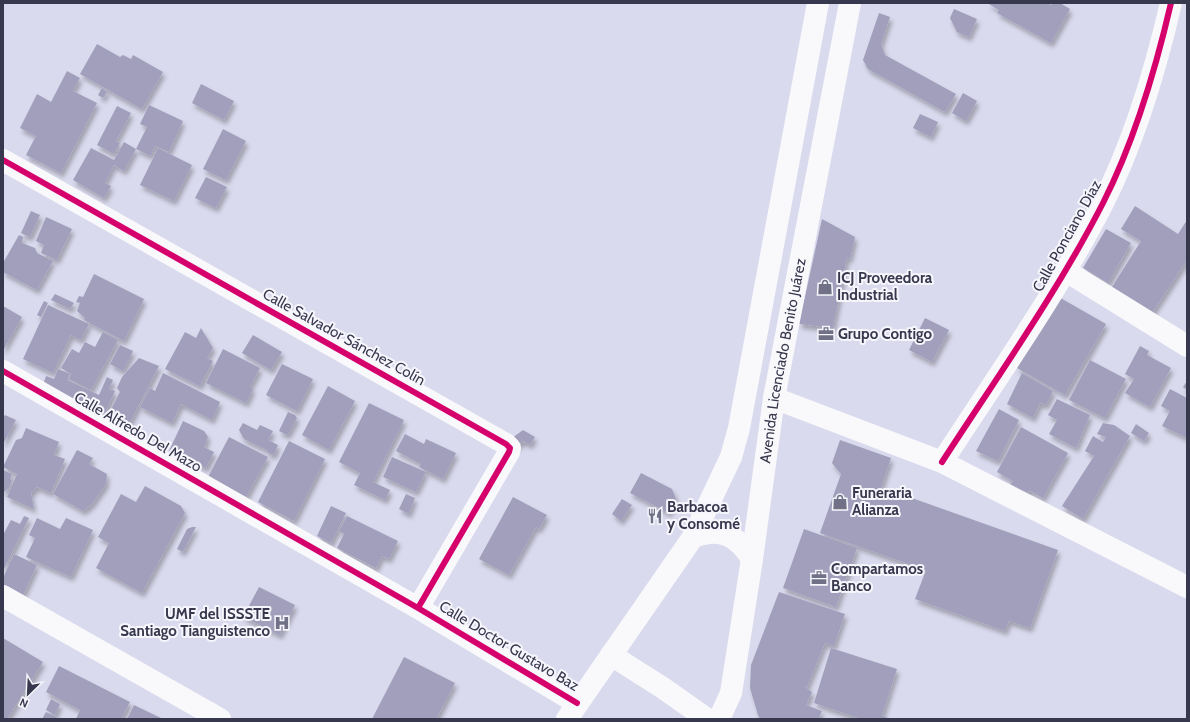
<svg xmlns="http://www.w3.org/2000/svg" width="1190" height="722" viewBox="0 0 1190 722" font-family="Cabin,sans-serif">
<defs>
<filter id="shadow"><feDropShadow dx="2.5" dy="4.5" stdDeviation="2" flood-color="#0004"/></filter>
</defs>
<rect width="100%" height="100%" fill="#dadaee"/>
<!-- building -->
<path fill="#a19fbb" filter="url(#shadow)" d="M987 3H1048L1051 5 1052 3H1060L1070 9 1051 43 997 13 999 10Z
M954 9 977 19 969 37 957 32 950 18Z
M879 13 890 17 881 44 885 55 956 94 945 112 868 69 863 60Z
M97 44 120 57 123 55 131 59 133 55 163 72 142 109 80 74Z
M67 71 80 78 73 91 97 103 61 173 26 155 36 136 20 128 37 94 51 102Z
M201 84 234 101 224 120 192 103Z
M102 88 107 92 103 98 98 95Z
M963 93 977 101 966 121 952 113Z
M149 105 183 121 169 152 155 146 151 156 136 149 147 127 140 124Z
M117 106 131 113 116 141 120 143 114 154 97 145Z
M920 114 938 122 931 137 913 128Z
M223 129 246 141 226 180 203 169Z
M124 142 136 149 124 171 114 165 105 183 111 186 104 198 73 180 91 148 114 160Z
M158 148 192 165 174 201 140 185Z
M206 177 227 187 216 208 195 198Z
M1135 206 1178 234 1187 220V260L1150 316 1110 290 1141 241 1121 229Z
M31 211 40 215 30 237 21 233Z
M46 217 72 229 57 260 41 253 44 245 36 241Z
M822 219 855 237 850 259 847 257 833 328 799 324Z
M1106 229 1131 243 1108 283 1083 268Z
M19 235 23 237 22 243 35 248 37 253 53 261 37 290 3 272V263Z
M94 274 144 299 124 341 84 320 85 318 77 311 80 303 76 302 79 296 83 297Z
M55 294 74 303 70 309 51 300Z
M1057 296 1106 324 1065 395 1017 368Z
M44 301 48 303 41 317 37 315Z
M48 305 89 324 81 340 71 335 53 373 23 359Z
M3 306 22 317 3 351Z
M925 318 949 330 932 362 909 350Z
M201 328 213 348 207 358 213 361 200 386 165 369 185 332 196 338Z
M103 332 118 340 91 390 69 379 71 374 61 368 72 349 79 353 85 342 95 347Z
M253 335 282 352 271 370 242 353Z
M120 345 133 351 123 371 110 364Z
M1140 346 1149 351 1147 355 1171 368 1150 407 1125 393 1134 379 1125 374Z
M223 349 260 368 250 387 253 389 246 403 206 383Z
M139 358 159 366 127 428 107 417 120 392 117 388 122 377Z
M1090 360 1126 379 1105 418 1069 400Z
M282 364 313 379 297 411 266 395Z
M58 369 70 374 67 380 99 395 107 377 113 380 109 389 115 391 105 413 43 385 46 376 54 379Z
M163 373 220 402 212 420 181 404 172 423 140 407 150 388 155 391Z
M1022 373 1053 391 1046 405 1040 403 1033 418 1007 404Z
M1187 381V390L1183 387Z
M328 386 355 401 329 450 302 435Z
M1170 389 1187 398V438L1162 426 1170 411 1161 406Z
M1057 399 1090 415 1076 448 1049 434 1057 420 1048 415Z
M369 403 404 420 373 482 390 490 385 500 354 485 360 473 339 462Z
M999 409 1019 420 998 461 976 451Z
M288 412 295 415 297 418 289 433 287 435 279 431Z
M5 415 16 420 3 444V418Z
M183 421 204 431 208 437 204 447 214 452 206 468 169 451Z
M243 423 257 430 260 425 273 431 268 440 278 445 274 455 268 453 267 450 244 439 239 430Z
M1103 423 1114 425 1130 436 1083 519 1062 506 1094 456 1085 451 1093 436 1103 442 1106 437 1097 434Z
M1136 424 1149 433 1144 441 1131 433Z
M1021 427 1068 453 1043 498 1029 490 1028 493 1010 484 1013 481 997 472Z
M26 428 59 442 54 455 65 459 51 493 37 487 31 493 34 509 7 497 17 474 3 467 16 440 22 438Z
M523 430 535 437 530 445 523 441 514 448 508 441Z
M405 434 424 444 426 439 456 453 443 479 419 467 421 464 396 451Z
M229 437 268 457 246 497 208 477Z
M840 440 891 458 881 487 1058 550 1030 628 1009 621 1005 631 915 599 926 570 820 533 841 474 832 463Z
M289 441 325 459 294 521 258 502Z
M77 450 93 458 89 464 107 474 106 484 92 504 83 511 53 494Z
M392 457 426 472 416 492 383 477Z
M3 470 12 474 10 479 12 480 9 488 3 493Z
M641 473 672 489 676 499 669 513 630 493Z
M145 486 181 506 185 513 142 593 96 568 109 543 98 537 121 494 136 502Z
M406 494 415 498 409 514 399 509Z
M513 497 547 515 539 529 536 527 509 575 479 559Z
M622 499 632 505 621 521 612 514Z
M331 506 346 513 331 543 317 536Z
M24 516 29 518 3 571V535L11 520 20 524Z
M347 516 398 541 389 559 382 556 376 568 337 548 344 534 339 531Z
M37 518 60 529 66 518 93 530 71 577 26 557 35 538 29 535Z
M192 527H196L183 552 177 549 187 529Z
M804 529 857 548 836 607 783 588Z
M14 554 37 565 23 595 3 585V578Z
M259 587 295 605 280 635 243 617Z
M779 592 845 614 834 646 825 643 807 687 804 686 812 692 806 705 822 711 818 719H760L758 715 750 688 751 665Z
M3 638 43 662 7 719H3Z
M831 648 897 669 882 716 891 719H861L814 703Z
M404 657 455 683 436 719H372Z
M59 666 130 702 121 719H76L80 710 46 692Z
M51 699 60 704 55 715 46 710Z
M134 705 163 719H127Z
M46 712 60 719H42Z"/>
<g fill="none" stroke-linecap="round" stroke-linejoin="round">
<!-- street -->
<path stroke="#f9f9fc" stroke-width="22" d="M3 160 506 444 510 448 509 452 418 608
M1066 271 1187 346
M3 371 418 608 577 703
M774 398 942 462 1187 587
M942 462C997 377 1057 293 1103 203 1135 140 1155 72 1171 3
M3 596 220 719
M611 655 663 688 707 719"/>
<!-- secondary -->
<g stroke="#f9f9fc" stroke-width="22">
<path d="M693 537C721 527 737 535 752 559"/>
<path d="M567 719 693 537 731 457 739 428 818 3"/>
<path id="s1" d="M719 719 731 693 752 559 774 398 850 3"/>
</g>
<defs>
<path id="cycleway" d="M3 160 506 444 510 448 509 452 418 608
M3 371 418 608 577 703
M942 462C997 377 1057 293 1103 203 1135 140 1155 72 1171 3"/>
</defs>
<!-- cycleway casing -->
<use href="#cycleway" stroke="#f6f6fc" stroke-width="8"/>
<!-- cycleway -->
<use href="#cycleway" stroke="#d6006c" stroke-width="6"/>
</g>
<!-- icons -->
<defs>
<symbol id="shop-bare" viewBox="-9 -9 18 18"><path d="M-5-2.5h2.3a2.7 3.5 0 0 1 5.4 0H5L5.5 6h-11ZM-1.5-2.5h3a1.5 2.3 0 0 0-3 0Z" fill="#707086" stroke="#f6f6fc" stroke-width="2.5" paint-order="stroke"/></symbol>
<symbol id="office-bare" viewBox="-9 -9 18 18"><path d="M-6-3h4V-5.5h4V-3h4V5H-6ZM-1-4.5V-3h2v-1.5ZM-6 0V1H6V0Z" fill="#707086" stroke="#f6f6fc" stroke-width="2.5" paint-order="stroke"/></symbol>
<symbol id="restaurant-bare" viewBox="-9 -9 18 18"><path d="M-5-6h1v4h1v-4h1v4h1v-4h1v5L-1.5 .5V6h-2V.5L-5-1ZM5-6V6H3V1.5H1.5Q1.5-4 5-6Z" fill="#707086" stroke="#f6f6fc" stroke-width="2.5" paint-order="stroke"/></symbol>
<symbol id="hospital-bare" viewBox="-9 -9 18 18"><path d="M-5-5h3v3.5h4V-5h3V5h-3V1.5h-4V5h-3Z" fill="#707086" stroke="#f6f6fc" stroke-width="2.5" paint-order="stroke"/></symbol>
</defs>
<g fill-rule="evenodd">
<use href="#shop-bare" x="814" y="276" width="22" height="22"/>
<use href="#office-bare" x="815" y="323" width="22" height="22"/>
<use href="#shop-bare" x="829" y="491" width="22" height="22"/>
<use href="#restaurant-bare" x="644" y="505" width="22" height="22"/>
<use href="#office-bare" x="808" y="567" width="22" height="22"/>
<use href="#hospital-bare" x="271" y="612" width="22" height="22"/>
</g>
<g text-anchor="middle" stroke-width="4" stroke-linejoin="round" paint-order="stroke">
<!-- street labels -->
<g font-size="15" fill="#37374e" stroke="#f6f6fc">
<text transform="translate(1067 236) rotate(-61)" y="5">Calle Ponciano Díaz</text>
<text transform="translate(344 337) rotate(29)" y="5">Calle Salvador Sánchez Colín</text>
<text dy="5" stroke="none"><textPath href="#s1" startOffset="365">Avenida Licenciado Benito Juárez</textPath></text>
<text transform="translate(138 432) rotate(30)" y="5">Calle Alfredo Del Mazo</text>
<text transform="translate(509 646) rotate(31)" y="5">Calle Doctor Gustavo Baz</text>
</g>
<!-- poi labels -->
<g font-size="15" font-weight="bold" fill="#37374e" stroke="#f6f6fc" text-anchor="start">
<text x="837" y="283">ICJ Proveedora<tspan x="837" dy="17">Industrial</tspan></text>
<text x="838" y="339">Grupo Contigo</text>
<text x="852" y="498">Funeraria<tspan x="852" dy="17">Alianza</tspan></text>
<text x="667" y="512">Barbacoa<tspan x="667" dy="17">y Consomé</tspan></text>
<text x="831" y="574">Compartamos<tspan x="831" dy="17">Banco</tspan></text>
<text x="270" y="619" text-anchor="end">UMF del ISSSTE<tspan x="270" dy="17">Santiago Tianguistenco</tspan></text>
</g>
</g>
<!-- border -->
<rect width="1190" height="722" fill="none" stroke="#37374e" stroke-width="8"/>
<!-- north arrow -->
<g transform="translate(28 694) rotate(204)" stroke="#f6f6fc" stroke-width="3" paint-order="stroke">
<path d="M0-3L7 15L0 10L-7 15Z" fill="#37374e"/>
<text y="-6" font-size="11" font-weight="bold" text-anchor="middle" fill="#37374e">N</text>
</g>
</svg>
